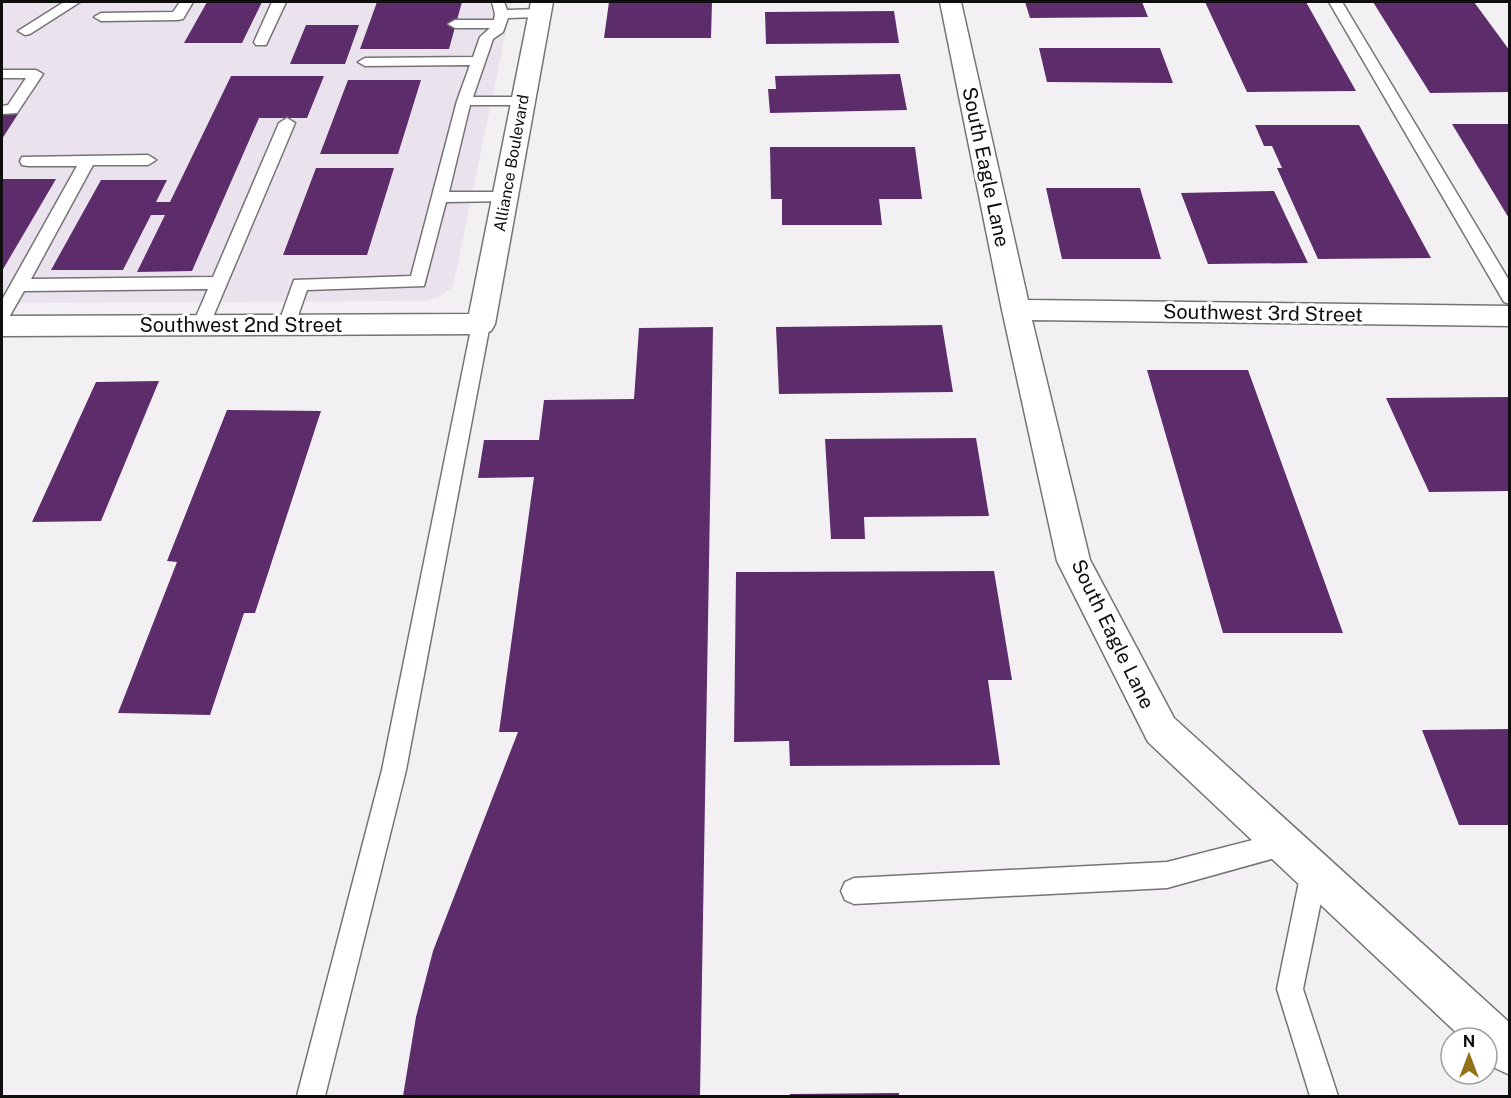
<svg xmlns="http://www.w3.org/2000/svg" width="1511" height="1098" viewBox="0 0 1511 1098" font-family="'Public Sans',sans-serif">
<rect width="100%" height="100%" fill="#f3f0f4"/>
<!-- built -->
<path fill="#eae2ec" d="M2 2H512L453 287 439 297 423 301 2 303Z"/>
<!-- building -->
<path fill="#5d2d6b" d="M207 2H262L242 43H184Z
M377 2H462L449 49H360Z
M609 2H712L711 38H604Z
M1025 2H1142L1148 17 1030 18Z
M1205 2H1306L1356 91 1247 92Z
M1373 2H1474L1510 51V92L1430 93Z
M894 11 899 43 766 44 765 12Z
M306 25H359L345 64H290Z
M1039 48H1160L1173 83 1047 82Z
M900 74 907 110 770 113 768 89H776L775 76Z
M231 76H324L307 118H259L192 271 137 272 165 215H151L123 270H51L101 180H167L156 202H170Z
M348 80H421L398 154H320Z
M2 114H18L2 139Z
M1452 124H1510V220Z
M1255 125H1359L1431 258 1318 259 1277 168H1282L1272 146H1264Z
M770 147H915L922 199H879L882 225H782V199H771Z
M316 168H394L367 255H283Z
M2 179H56L2 271Z
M1046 188H1140L1161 259H1062Z
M1274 191 1308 263 1208 264 1181 193Z
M942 325 953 392 779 394 776 327Z
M713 327 700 1096H403L416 1017 433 951 518 732H499L534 477 478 478 484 440H539L544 400 634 399 639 328Z
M1147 370H1248L1343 633H1223Z
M159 381 101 521 32 522 96 382Z
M1510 397V491L1429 492 1386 398Z
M227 410 321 411 255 613H244L210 715 118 713 177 562 167 561Z
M976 438 989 516 864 517 865 539H831L825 439Z
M994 571 1012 680H988L1000 765 790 766 789 741 734 742 736 572Z
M1510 729V825H1459L1422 730Z
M899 1093V1096H790V1094Z"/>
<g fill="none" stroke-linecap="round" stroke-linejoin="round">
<defs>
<path id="service" d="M64 2H80L30 34 25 35 18 31Z
M180 2H193L183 19 178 20 101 21 94 17 101 13 173 12Z
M272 2H286L266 45H256L254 42Z
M492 2H504L507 10 540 9 547 13 540 17 508 18 503 32 493 39 473 97H522L529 101 522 105H470L449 192H505L513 197 511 201 446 202 424 286 307 290 293 330H281L278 325 294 280 411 276 457 101 470 65 365 66 358 62 365 58 473 57 480 37 490 28H455L448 24 455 20H494L495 14Z
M1329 2H1342L1510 282V304L1504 302Z
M2 70H36L43 74 17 113 2 114V106L8 105 26 78H2Z
M287 118 295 123 207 331H195L192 326 208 289 24 291 8 319 2 321V300L77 166H28L22 165 20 161 22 157 148 155 156 160 148 165H93L31 279 213 277 279 123Z
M481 318 487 319 490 324 406 770 325 1096H297L382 770 472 324 475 319Z
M1284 832 1293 835 1296 844 1293 853 1167 888 854 904 845 900 841 891 845 882 854 878 1167 862Z
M1314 859 1323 863 1327 872 1303 989 1338 1096H1310L1277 989 1301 872 1305 863Z"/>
<path id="minor" d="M531 2H553L495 324 491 331 481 334 2 336V316L469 314Z
M940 2H961L1028 300 1510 306V326L1032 320 1090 560 1174 718 1510 1023V1075L1495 1068 1487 1061V1038H1462L1148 742 1057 561 1002 310Z"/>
</defs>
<!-- service casing -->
<use href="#service" stroke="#767376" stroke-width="3"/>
<!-- minor casing -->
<use href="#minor" stroke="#767376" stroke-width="3"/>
<!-- service -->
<use href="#service" fill="#fff" fill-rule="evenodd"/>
<!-- minor -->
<use href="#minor" fill="#fff" fill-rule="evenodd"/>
</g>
<g text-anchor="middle" stroke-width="6" stroke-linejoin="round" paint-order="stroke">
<!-- far-street labels -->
<g font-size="16" fill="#0f0e0f" stroke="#fff">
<text transform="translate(511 163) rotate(-80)" y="6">Alliance Boulevard</text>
</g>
<!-- street labels -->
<g font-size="20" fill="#0f0e0f" stroke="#fff">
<text transform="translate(986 167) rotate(78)" y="7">South Eagle Lane</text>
<text transform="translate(1263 313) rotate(1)" y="7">Southwest 3rd Street</text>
<text x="241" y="332">Southwest 2nd Street</text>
<text transform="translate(1113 634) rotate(64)" y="7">South Eagle Lane</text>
</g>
</g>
<!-- border -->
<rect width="1511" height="1098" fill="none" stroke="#0f0e0f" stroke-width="6"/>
<!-- north arrow -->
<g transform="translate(1469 1056)"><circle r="28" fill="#ffffff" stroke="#9f9f9f" stroke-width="1.5"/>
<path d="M0-4.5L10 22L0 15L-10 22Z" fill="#937118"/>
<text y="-9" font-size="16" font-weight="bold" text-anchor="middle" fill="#0f0e0f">N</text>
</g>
</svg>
